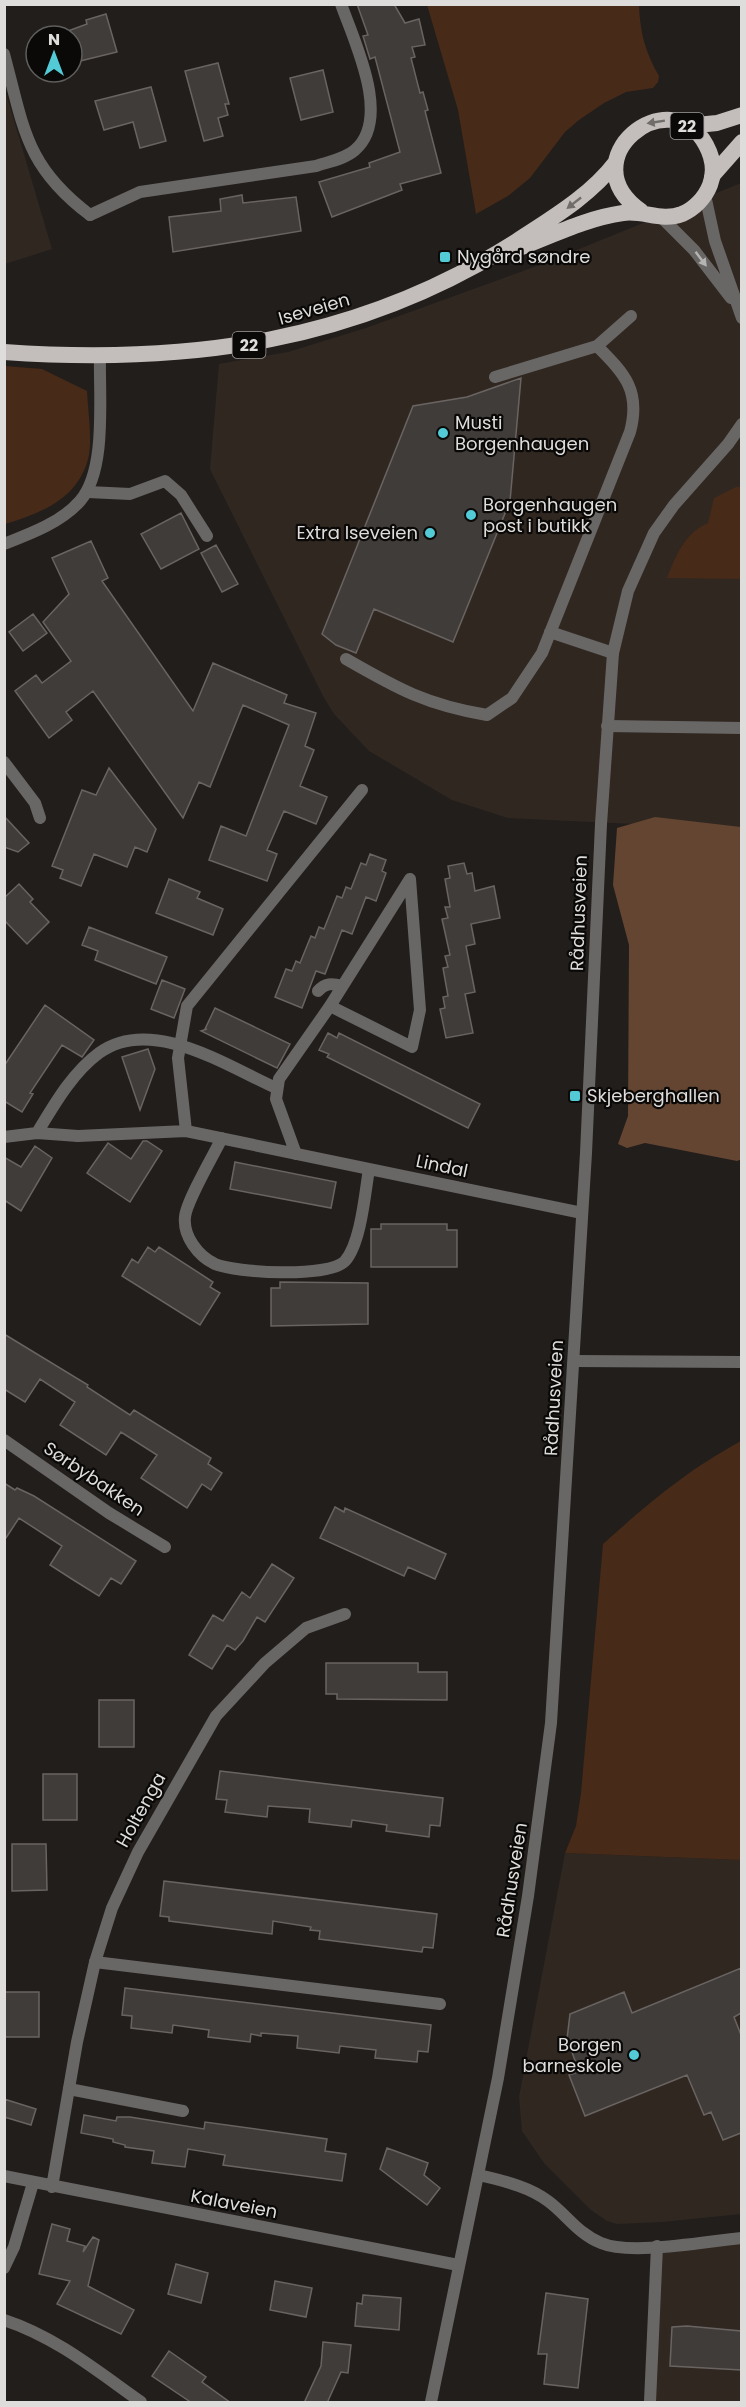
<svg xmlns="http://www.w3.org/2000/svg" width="746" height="2407" viewBox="0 0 746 2407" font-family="Poppins,sans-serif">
<rect width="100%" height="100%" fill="#221e1c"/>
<!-- built -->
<path fill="#302721" d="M5 90 52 249 5 264H4Z
M741 183V838L634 824 508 818 452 800 369 751 334 714 323 696 210 469 219 364 288 352 366 328 545 263Z
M565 1853 741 1860V2214L662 2222 617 2224 607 2221 591 2210 544 2163 522 2131 519 2097Z
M741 2238V2402H650L657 2246Z"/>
<!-- green -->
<path fill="#472a17" d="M427 5H639C640 32 645 52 659 76L658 82 653 88 626 92 604 103 579 120 565 132 530 178 508 196 476 214 458 110Z
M5 366 42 369 87 391C88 411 92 436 89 455 80 498 42 513 5 524Z
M736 487H741V579L667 578C676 555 685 533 708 523L714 498Z
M741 1441V1860L565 1853 576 1826 581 1793 603 1544C650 1502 686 1471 741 1441Z"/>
<!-- forest -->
<path fill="#644531" d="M655 817 741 827 742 1159 737 1161 645 1143 627 1148 618 1144 628 1116 629 945 613 885 617 828Z"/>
<!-- building -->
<path fill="#403c39" stroke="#696462" stroke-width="1.5" d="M357 4H394L405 23 419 19 425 45 412 47 415 57 411 58 420 93 423 92 428 110 425 111 441 173 400 184 402 190 332 217 319 182 370 167 369 163 400 152 375 57 370 59 363 36 368 35Z
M106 14 117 52 76 62 72 36H69L68 31 87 24 86 20Z
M218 63 229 104H225L228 115 218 118 223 136 204 141 185 71Z
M323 70 333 112 301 120 290 78Z
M151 87 166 141 140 148 133 122 104 130 95 101Z
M242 195 243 203 296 197 301 231 173 252 169 217 221 211 220 199Z
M521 378 510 501 453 642 374 609 356 653 336 645 322 634 413 406 467 397Z
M181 513 199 549 161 569 141 534Z
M91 541 108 578 102 581 193 711 213 663 287 695 284 703 316 713 305 746 314 750 300 786 327 797 316 824 284 811 267 850 277 854 267 881 209 860 221 826 246 836 289 725 243 705 210 787 199 782 183 818 93 691 66 712 72 720 49 738 15 691 36 675 42 683 71 661 43 622 69 594 52 558Z
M216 545 238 584 222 592 201 553Z
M33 614 47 633 23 651 9 632Z
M109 768 156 829 147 852 135 847 127 867 94 854 81 886 60 878 63 870 52 866 82 790 96 795Z
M4 816 29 843 18 852 4 847Z
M370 854 386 860 382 871 386 873 376 901 366 897 352 934 342 930 325 974 316 971 302 1008 275 997 286 969 292 971 296 961 300 963 311 936 315 938 319 927 324 929 337 896 342 898 346 887 351 889 361 863 366 865Z
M464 863 467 874 472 873 475 891 494 886 500 918 471 924 475 944 466 946 475 992 465 994 473 1033 446 1038 440 1009 445 1008 443 997 448 996 443 968 448 967 445 956 450 955 442 919 448 918 445 907H450L445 879 450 878 448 866Z
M169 879 200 892 197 898 223 909 213 935 156 913Z
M19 884 33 899 30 902 49 922 27 944 4 920V898Z
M89 927 167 957 156 984 95 960 98 951 82 945Z
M162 980 185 989 174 1018 151 1009Z
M45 1005 94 1040 82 1057 62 1045 30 1093 33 1094 22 1112 4 1101V1066Z
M215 1008 290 1044 277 1068 201 1031 207 1029H205Z
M328 1033 337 1038 339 1033 480 1104 468 1128 327 1057 329 1054 319 1050Z
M148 1049 155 1069 140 1110 122 1057Z
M143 1141H147L162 1151 130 1202 87 1173 108 1143 131 1159Z
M35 1146 52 1158 21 1211 4 1200V1157L21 1167Z
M235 1162 336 1182 331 1208 230 1189Z
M381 1224H447V1230H457V1267H371V1229H381Z
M148 1247 155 1252 159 1247 213 1282 210 1287 220 1293 200 1325 122 1276 132 1259 138 1263Z
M280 1282 368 1283V1324L271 1326V1288H280Z
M4 1334 88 1385 87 1387 130 1415 134 1410 211 1458 208 1464 222 1473 211 1490 202 1484 187 1508 141 1478 157 1455 121 1432 106 1455 60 1425 75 1402 40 1379 25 1402 4 1389Z
M4 1483 15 1490 17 1488 34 1496 136 1561 121 1584 111 1578 99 1596 75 1581 50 1565 62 1546 19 1518 4 1541Z
M335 1507 344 1512 345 1508 446 1554 435 1579 408 1567 404 1576 320 1538Z
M272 1564 294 1578 265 1622 257 1617 243 1641 235 1650 227 1645 212 1669 189 1655 213 1615 223 1621 242 1592 250 1598Z
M326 1663H418V1672H447V1700L337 1699V1694H326Z
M99 1700H134V1747H99Z
M220 1771 443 1798 440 1826 430 1825 429 1837 386 1831 387 1825 352 1820 351 1827 309 1822 310 1809 268 1806 267 1817 225 1812 227 1800 216 1799Z
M43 1774H77V1820H43Z
M12 1844H46L47 1890 12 1891Z
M164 1881 437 1914 433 1948 423 1947 422 1952 319 1939 320 1931 310 1930 311 1927 273 1921 272 1934 169 1921V1917L160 1916Z
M741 1968V2013L734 2017 741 2035V2133L723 2140 711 2112 704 2115 687 2075 585 2116 569 2075 575 2073 571 2065 576 2063 567 2039 570 2014 624 1992 632 2013Z
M125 1988 431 2025 428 2052 418 2051 417 2062 375 2058 376 2050 340 2046 339 2053 297 2048 298 2036 261 2033V2036L251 2034 250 2042 208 2037 209 2030 173 2025 172 2033 131 2028 132 2016 122 2015Z
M4 1992H39V2037H4Z
M4 2099 36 2109 31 2125 4 2117Z
M84 2115 116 2121 117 2117H130L204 2129 205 2122 327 2139 325 2151 346 2154 342 2181 223 2165 225 2155 188 2149 185 2167 152 2163 154 2151 125 2147V2145L113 2142V2139L81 2133Z
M387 2148 428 2163 424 2175 440 2188 427 2205 380 2169Z
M52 2224 70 2229 67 2241 85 2246 83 2252 93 2237 99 2240 88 2286 134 2310 121 2334 57 2304 70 2281 39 2274Z
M176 2264 208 2273 201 2303 168 2294Z
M275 2281 312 2288 306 2317 270 2310Z
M546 2293 588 2299 578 2388 544 2384 547 2354H538Z
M363 2295 401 2298 399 2330 355 2326 357 2303 362 2304Z
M687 2326 741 2331V2370L670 2366 672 2327Z
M323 2342 351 2345 348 2373 341 2372 327 2403H304L321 2366Z
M169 2351 206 2377 202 2382 231 2403H192L152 2376Z"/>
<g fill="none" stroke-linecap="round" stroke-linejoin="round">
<!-- service -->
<path stroke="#696766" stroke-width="12" d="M90 215 140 192 316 166C328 162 345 159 355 150 392 118 354 41 341 4
M597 346 631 316
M88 492 130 494 165 481 181 495 207 536
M550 632 613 653
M346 659C398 689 427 705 487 715L512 698 542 653 630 432C641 391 625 374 597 346L495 377
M607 726 742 728
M318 991C325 983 332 983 342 986
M37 1133C54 1105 72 1073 99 1053 151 1015 227 1066 276 1088
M4 1137 37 1133 78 1136
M574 1361 742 1362
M95 1962 440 2004
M69 2089 183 2111
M4 2268 14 2247 33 2183
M4 2320C56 2337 97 2371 141 2402
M650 2402 657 2246"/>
<!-- minor -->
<path stroke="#696766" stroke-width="12" d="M4 54C24 128 25 166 90 215
M4 544C30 534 62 522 80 501 107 470 99 397 100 357
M4 762 35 803 40 818
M330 1006 412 1047 420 1010 410 879
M186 1131 178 1058 187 1006 362 790
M78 1136 186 1131 582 1213
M222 1138C214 1154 186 1202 185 1217 183 1236 198 1256 215 1264 236 1273 329 1278 345 1261 361 1243 365 1193 369 1169
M296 1154 276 1099 279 1079 330 1006 410 879
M4 1440 109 1513 165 1547
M4 2176 458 2265
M52 2187 77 2042 95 1962 112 1908 138 1852 216 1716 265 1663 306 1628 345 1614"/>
<!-- tertiary -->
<path stroke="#696766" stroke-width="12" d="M705 195 715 241 742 318
M661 217 694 250 731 298
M479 2175C503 2181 528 2186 548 2201 566 2214 578 2234 601 2243 631 2256 707 2241 742 2238
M431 2402 498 2078 528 1896 551 1723 586 1153 601 824 613 653 628 591 654 533 674 505 728 444 742 424"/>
<!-- trunk -->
<path stroke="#c3bebc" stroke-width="16" d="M687 126 717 123 742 115
M712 176 742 142
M519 248C553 235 587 218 623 213 644 210 661 222 682 214 694 209 705 198 710 185 715 172 713 158 706 145 670 78 568 160 641 211
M4 352C190 365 358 342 517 241 552 218 590 196 616 162"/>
</g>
<!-- one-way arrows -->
<defs><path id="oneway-solid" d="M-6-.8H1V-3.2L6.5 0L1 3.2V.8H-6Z" transform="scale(1.5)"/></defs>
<g fill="#706d6b">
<use href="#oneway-solid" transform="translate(656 122) rotate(171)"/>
<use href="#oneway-solid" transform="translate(574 203) rotate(142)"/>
</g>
<use fill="#b6b4b2" href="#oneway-solid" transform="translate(701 259) rotate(53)"/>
<!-- markers -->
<g fill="#52cbd7" stroke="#0a0908" stroke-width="2">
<rect x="439" y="251" width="12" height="12" rx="3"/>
<circle cx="443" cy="433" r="6"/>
<circle cx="471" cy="515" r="6"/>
<circle cx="430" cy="533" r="6"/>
<rect x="569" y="1090" width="12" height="12" rx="3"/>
<circle cx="634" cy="2055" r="6"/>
</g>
<g text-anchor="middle" stroke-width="4.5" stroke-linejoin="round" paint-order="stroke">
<!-- shield labels -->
<g fill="#0a0908" stroke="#9f9d9c" stroke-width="1.5">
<rect x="670.5" y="113" width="33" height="26" rx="4.5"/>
<rect x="232.5" y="332" width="33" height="26" rx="4.5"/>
</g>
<g font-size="16" font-weight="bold" fill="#dfdddb">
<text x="687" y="132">22</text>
<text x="249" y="351">22</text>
</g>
<!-- poi labels -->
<g font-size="18" fill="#dfdddb" stroke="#0a0908" text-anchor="start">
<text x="457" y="263">Nygård søndre</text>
<text x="455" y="429">Musti<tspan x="455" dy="21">Borgenhaugen</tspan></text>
<text x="483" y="511">Borgenhaugen<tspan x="483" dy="21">post i butikk</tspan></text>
<text x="418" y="539" text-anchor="end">Extra Iseveien</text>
<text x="587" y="1102">Skjeberghallen</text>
<text x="622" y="2051" text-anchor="end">Borgen<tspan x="622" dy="21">barneskole</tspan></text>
</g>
<!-- street labels -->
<g font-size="18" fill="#dfdddb" stroke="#0a0908">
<text transform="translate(314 309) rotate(-16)" y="6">Iseveien</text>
<text transform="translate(579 913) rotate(-88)" y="6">Rådhusveien</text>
<text transform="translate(442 1166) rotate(12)" y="6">Lindal</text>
<text transform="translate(554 1398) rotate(-87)" y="6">Rådhusveien</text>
<text transform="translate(94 1479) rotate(34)" y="6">Sørbybakken</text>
<text transform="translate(141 1810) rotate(-61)" y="6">Holtenga</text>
<text transform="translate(512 1880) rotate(-81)" y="6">Rådhusveien</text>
<text transform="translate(234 2204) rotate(11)" y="6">Kalaveien</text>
</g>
</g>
<!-- border -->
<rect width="746" height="2407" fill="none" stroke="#dfdddb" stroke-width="12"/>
<!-- north arrow -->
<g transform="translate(54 54)"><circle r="28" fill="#0a0908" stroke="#5f5e5c" stroke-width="1.5"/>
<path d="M0-4.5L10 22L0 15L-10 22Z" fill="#52cbd7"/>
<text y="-9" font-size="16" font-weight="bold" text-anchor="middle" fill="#dfdddb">N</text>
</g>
</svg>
